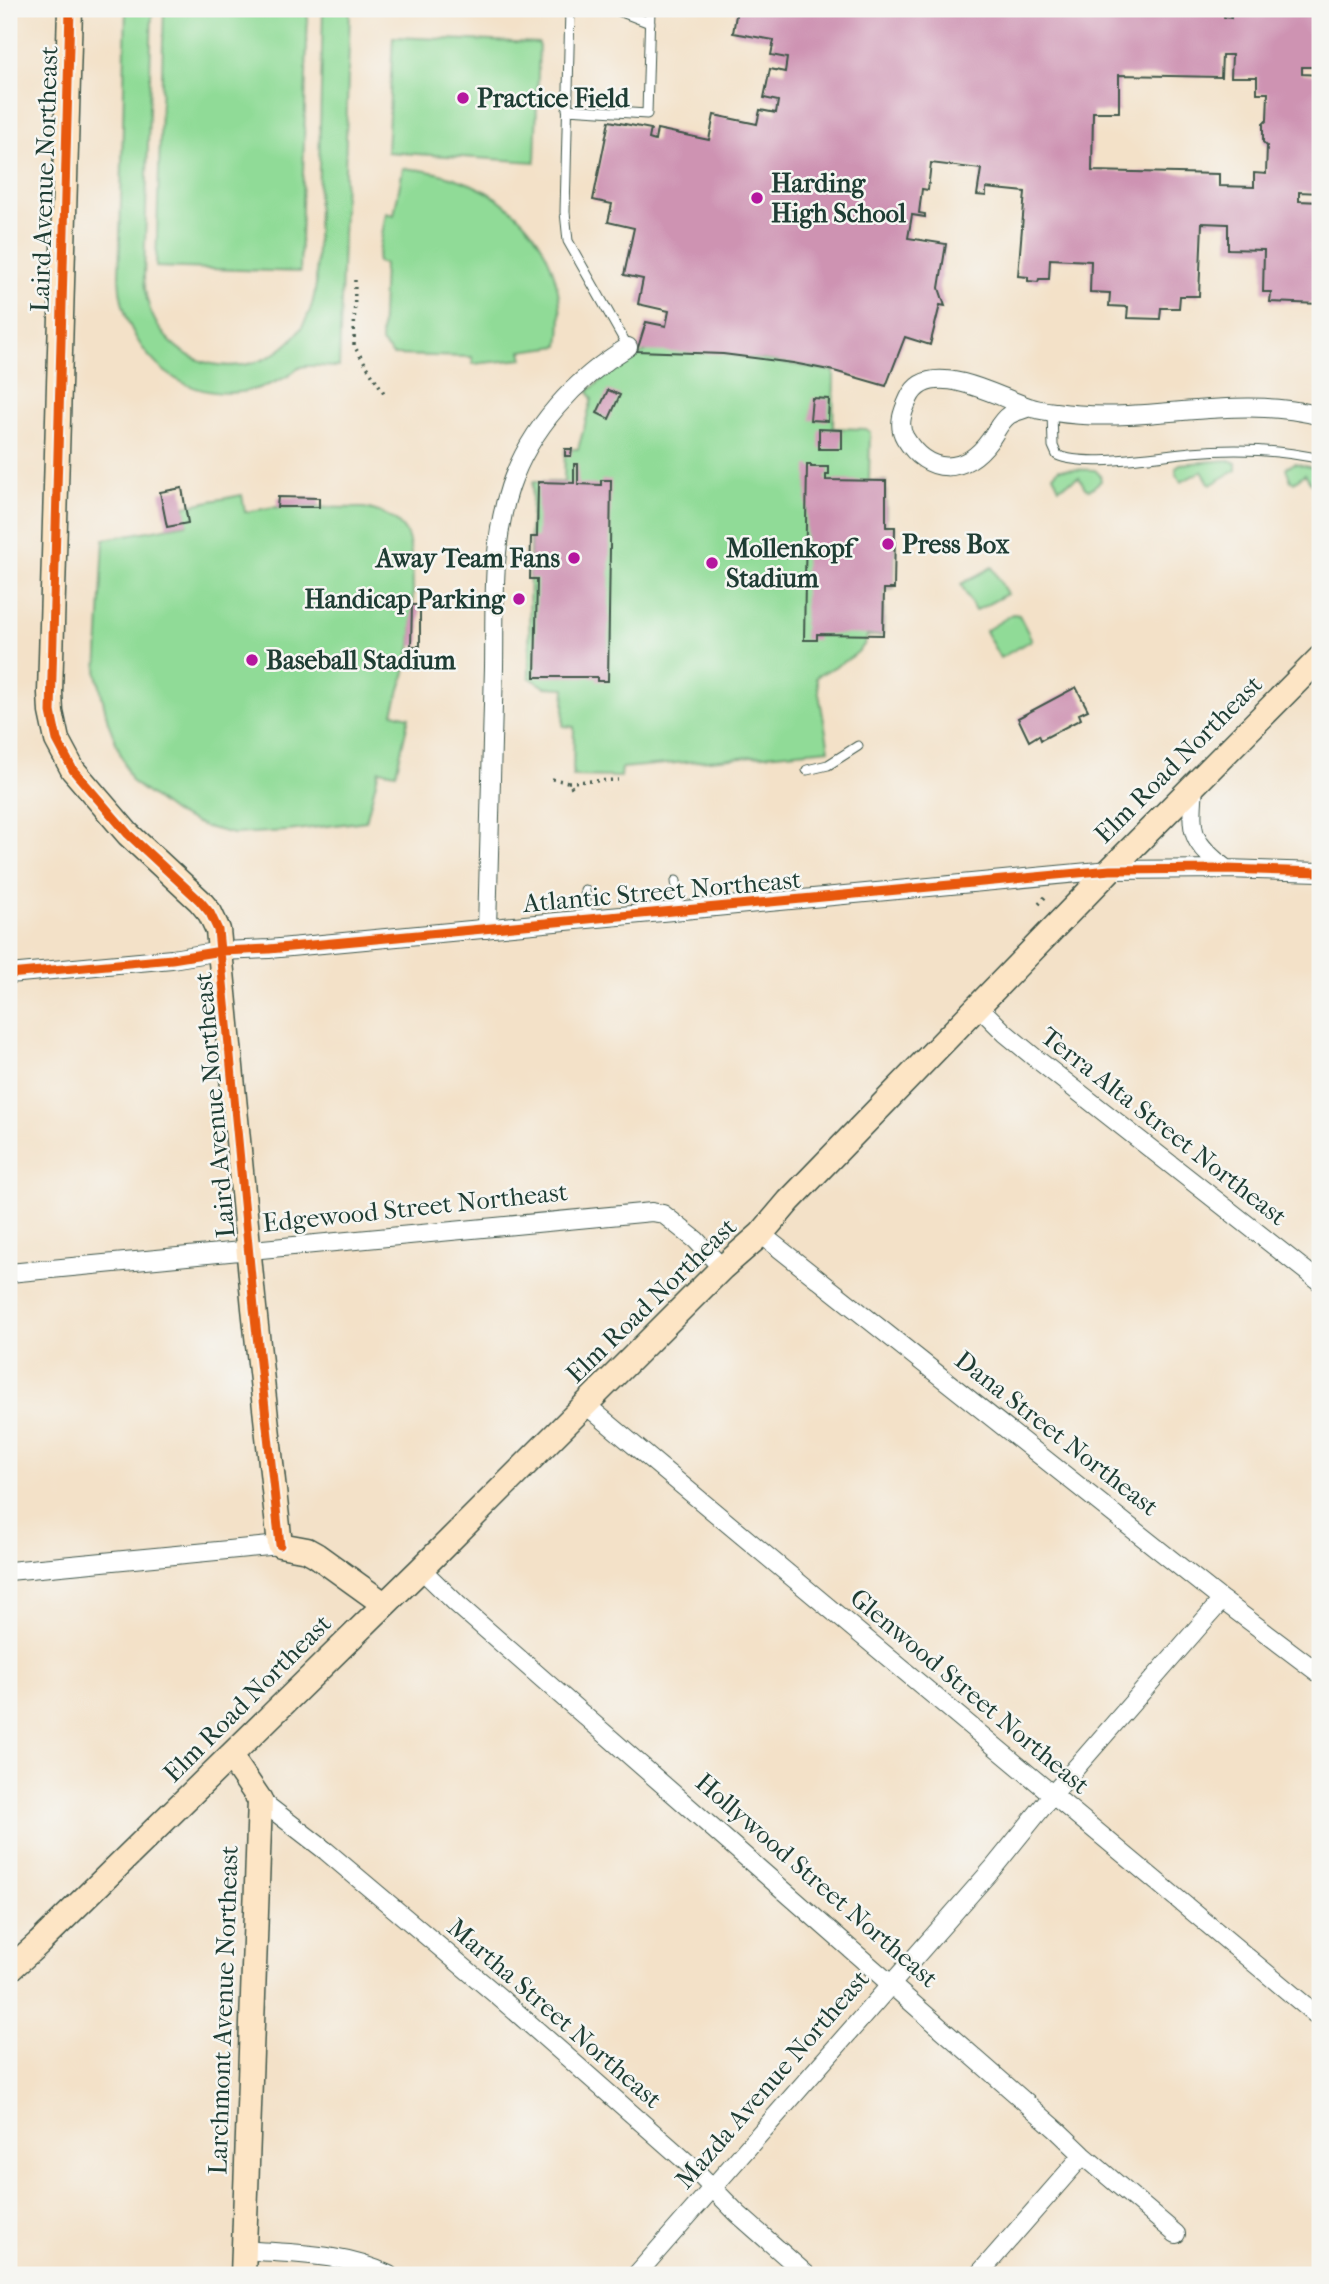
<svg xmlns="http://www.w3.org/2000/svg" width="1329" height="2284" viewBox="0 0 1329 2284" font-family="'IM FELL French Canon',serif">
<rect width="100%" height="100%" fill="#f6f6f2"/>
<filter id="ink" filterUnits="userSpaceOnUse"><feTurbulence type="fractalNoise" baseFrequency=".0143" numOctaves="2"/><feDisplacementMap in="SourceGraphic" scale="14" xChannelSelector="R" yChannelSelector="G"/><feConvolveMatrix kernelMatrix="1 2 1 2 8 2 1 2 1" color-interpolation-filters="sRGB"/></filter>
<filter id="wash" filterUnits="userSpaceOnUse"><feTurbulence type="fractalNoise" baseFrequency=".00686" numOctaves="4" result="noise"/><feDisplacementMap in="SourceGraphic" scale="28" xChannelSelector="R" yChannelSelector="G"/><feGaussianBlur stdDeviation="1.57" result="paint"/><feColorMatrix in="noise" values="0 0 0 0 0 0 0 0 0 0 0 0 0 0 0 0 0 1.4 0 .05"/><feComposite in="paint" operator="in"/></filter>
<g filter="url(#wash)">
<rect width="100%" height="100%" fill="#f3e1c8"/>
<!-- green -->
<path fill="#90db97" stroke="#588c66" stroke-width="2" d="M126 9H152L144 278C150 392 304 396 316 284L323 9H350L339 367C328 367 312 364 301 367 297 368 292 374 288 376 275 383 262 388 247 391 175 404 122 346 119 278Z
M164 9H308L300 272 156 267Z
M393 37 539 43 535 162 387 152Z
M403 168C502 175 573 243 559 346L521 351 523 359 473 364 472 357 393 355 381 342 384 264 377 262 386 213 394 215Z
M651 348 699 350 834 371 833 428 866 429 870 432 869 481H886V527H895L894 589 884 590 883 636H867C866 655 832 667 816 677L829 749 622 768 621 777 573 776 574 727 563 726 565 688 545 687 529 677 530 536 533 482H564L565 449H578L592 399 588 391 608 375Z
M1229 460 1236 463V470L1212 484 1209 483 1202 471 1181 482 1176 473V468L1180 464Z
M1295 463 1320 470V483L1313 486 1305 474 1294 482 1291 481 1286 468Z
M1059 469 1095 470 1100 475 1101 481 1089 490 1085 488 1079 477 1059 488 1053 475Z
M242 495 245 512 274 507 364 508C380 511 396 517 405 531 416 548 413 623 411 645 408 667 399 691 393 713L409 717 396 773 379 770 366 821 288 831 233 834 206 827 174 813 131 781 108 722 97 674 104 539 187 524 185 506Z
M992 567 1007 594 975 611 961 584Z
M1013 614 1019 615 1032 640 1000 658 985 631Z"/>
<g id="blocks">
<!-- building -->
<path fill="#ce93b2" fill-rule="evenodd" d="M737 9H1217V13H1224V17L1231 18V14L1257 15V9H1320V67H1302V74L1320 75V193L1299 192V201L1320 202V304L1270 302 1271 292H1263L1264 250 1228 249V224L1202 223 1199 296H1180L1179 308H1161L1160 319 1127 318 1128 307 1109 306 1110 293 1090 292 1091 261 1050 259 1049 279H1039L1038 282 1028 281V277L1018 276 1025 192 986 188V196L977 195 981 169 931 163 928 190 922 189 919 213 925 214V217L912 215 908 238 946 244 939 288 945 306 940 305 930 345 905 337 886 386 834 371 793 363 723 354 637 351 646 322 666 326 669 311 638 304 643 279 624 275 634 228 608 222 612 204 593 200 609 121 651 129 649 139 655 141 657 129 709 140 714 115 757 124 760 110 776 113 778 101 764 98 770 69 785 72 787 58 771 55 774 40 733 33ZM1222 55H1232L1231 77H1257V93H1268L1267 120 1263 124V142L1267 146 1266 174 1254 173V187L1219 186V174L1092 171 1093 112H1119V75L1221 77Z
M608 390 620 395 609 419 597 413Z
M812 398 829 399 828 421 810 420Z
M819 429 842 430V449H819Z
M565 449H572L571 456H565Z
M574 464H578V484L601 485V480H611L608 681H597V677H535L537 579H530L531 537H537L538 482 574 483Z
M807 465H811V467H829V475H826V480L886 481V527H895L894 589H884L883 635 817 634V640H804Z
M182 488 188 523 167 527 160 492Z
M278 497 319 498V507H277Z
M412 605H420V646H411Z
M1076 687 1088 710 1079 714 1081 719 1041 740 1039 735 1029 741 1018 718Z"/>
</g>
</g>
<g filter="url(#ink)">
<use href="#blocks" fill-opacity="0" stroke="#3f564a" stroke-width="2"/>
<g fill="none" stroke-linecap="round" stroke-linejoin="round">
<defs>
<path id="lane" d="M570 9 565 212 568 241 628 347
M614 9 650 23
M567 109 647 114 650 9
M1052 412 1053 446 1057 455C1086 468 1158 455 1191 452 1236 448 1277 449 1320 459
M807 770 828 765 858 746
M676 881 679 910
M585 890 588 919"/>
<path id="street" d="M1029 407C1023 410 1015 411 1009 415 1000 421 996 432 990 440 965 475 928 476 905 438 897 425 903 411 909 398 928 356 999 398 1029 407 1037 410 1047 411 1055 412 1144 426 1233 393 1320 416
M1194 785C1191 831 1188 840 1226 869
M487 929C489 841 492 754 494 667 495 608 491 544 510 487 530 428 576 378 628 347
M9 974 172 959 221 951 269 949 1110 870 1226 869 1320 872
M979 1007 1005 1033 1034 1057 1320 1282
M761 1234 1222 1600 1320 1674
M9 1273 652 1212 663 1214 696 1240 722 1268
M586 1405 1320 2018
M421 1569 457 1604 1057 2130 1083 2155 1176 2234
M9 1571 280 1545
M260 1800 326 1851 499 1997 691 2166 738 2214 807 2275
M244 2250C293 2254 344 2253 389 2275
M636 2275 994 1867 1053 1794 1222 1600
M978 2275 1083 2155"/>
<path id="secondary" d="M70 9 50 693 51 712 57 740 73 770 128 834 200 901 210 913 218 930 254 1308 280 1545 307 1550 316 1555 384 1604
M230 1756 260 1800 243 2275
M9 1970 39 1943 421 1569 722 1268 761 1234 789 1201 1110 870 1320 658"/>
</defs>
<!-- lane casing -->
<use href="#lane" stroke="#3f564a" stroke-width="11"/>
<!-- street casing -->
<use href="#street" stroke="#3f564a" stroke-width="20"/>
<!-- secondary casing -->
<use href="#secondary" stroke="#3f564a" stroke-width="27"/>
<!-- path -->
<path stroke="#3f564a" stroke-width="3.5" stroke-dasharray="2 5" stroke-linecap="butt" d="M355 280 354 346 386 396
M552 779 568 782 575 791
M568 782 618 780
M1039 904 1046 896"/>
<!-- lane -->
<use href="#lane" stroke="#fff" stroke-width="9"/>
<!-- street -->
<use href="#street" stroke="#fff" stroke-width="18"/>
<!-- secondary -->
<use href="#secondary" stroke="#fde5c5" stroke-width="24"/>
<defs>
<path id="cycleway" d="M70 9 51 712 57 740 73 770 128 834 200 901 210 913 218 930 254 1308 280 1545
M9 974 172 959 221 951 269 949 1110 870 1226 869 1320 872"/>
</defs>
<!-- cycleway casing -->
<use href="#cycleway" stroke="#f6f6f2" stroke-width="13"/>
<!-- cycleway -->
<use href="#cycleway" stroke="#e8590c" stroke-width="9"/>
</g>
</g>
<!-- markers -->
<g fill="#b5179e" stroke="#f6f6f2" stroke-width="2.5">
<circle cx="463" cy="98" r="7"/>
<circle cx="757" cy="198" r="7"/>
<circle cx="888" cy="544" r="7"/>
<circle cx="574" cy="558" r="7"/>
<circle cx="712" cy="563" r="7"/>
<circle cx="519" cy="599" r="7"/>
<circle cx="252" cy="660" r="7"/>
</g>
<g text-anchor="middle" stroke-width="5" stroke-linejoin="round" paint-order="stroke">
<!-- poi labels -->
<g font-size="26" font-weight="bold" fill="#1f3d34" stroke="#f6f6f2" text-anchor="start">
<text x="477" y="107">Practice Field</text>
<text x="771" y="192">Harding<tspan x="771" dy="30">High School</tspan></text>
<text x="902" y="553">Press Box</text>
<text x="726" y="557">Mollenkopf<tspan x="726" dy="30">Stadium</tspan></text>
<text x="560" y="567" text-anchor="end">Away Team Fans</text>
<text x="505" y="608" text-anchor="end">Handicap Parking</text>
<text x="266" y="669">Baseball Stadium</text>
</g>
<!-- street labels -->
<g font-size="26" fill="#1f3d34" stroke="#f6f6f2">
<text transform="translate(44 179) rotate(-88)" y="9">Laird Avenue Northeast</text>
<text transform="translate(1178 759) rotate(-45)" y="9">Elm Road Northeast</text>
<text transform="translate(662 891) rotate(-5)" y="9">Atlantic Street Northeast</text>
<text transform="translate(214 1105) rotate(-95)" y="9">Laird Avenue Northeast</text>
<text transform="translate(1164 1126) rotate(38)" y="9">Terra Alta Street Northeast</text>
<text transform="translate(415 1207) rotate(-6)" y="9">Edgewood Street Northeast</text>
<text transform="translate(651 1300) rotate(-44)" y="9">Elm Road Northeast</text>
<text transform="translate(1057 1433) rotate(38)" y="9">Dana Street Northeast</text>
<text transform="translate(970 1691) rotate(40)" y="9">Glenwood Street Northeast</text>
<text transform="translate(247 1698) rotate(-45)" y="9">Elm Road Northeast</text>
<text transform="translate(817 1880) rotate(41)" y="9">Hollywood Street Northeast</text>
<text transform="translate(223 2010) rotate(-88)" y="9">Larchmont Avenue Northeast</text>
<text transform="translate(555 2013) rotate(41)" y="9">Martha Street Northeast</text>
<text transform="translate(772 2079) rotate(-49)" y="9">Mazda Avenue Northeast</text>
</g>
</g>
<!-- margin -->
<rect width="1329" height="2284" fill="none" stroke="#f6f6f2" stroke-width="35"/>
</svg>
